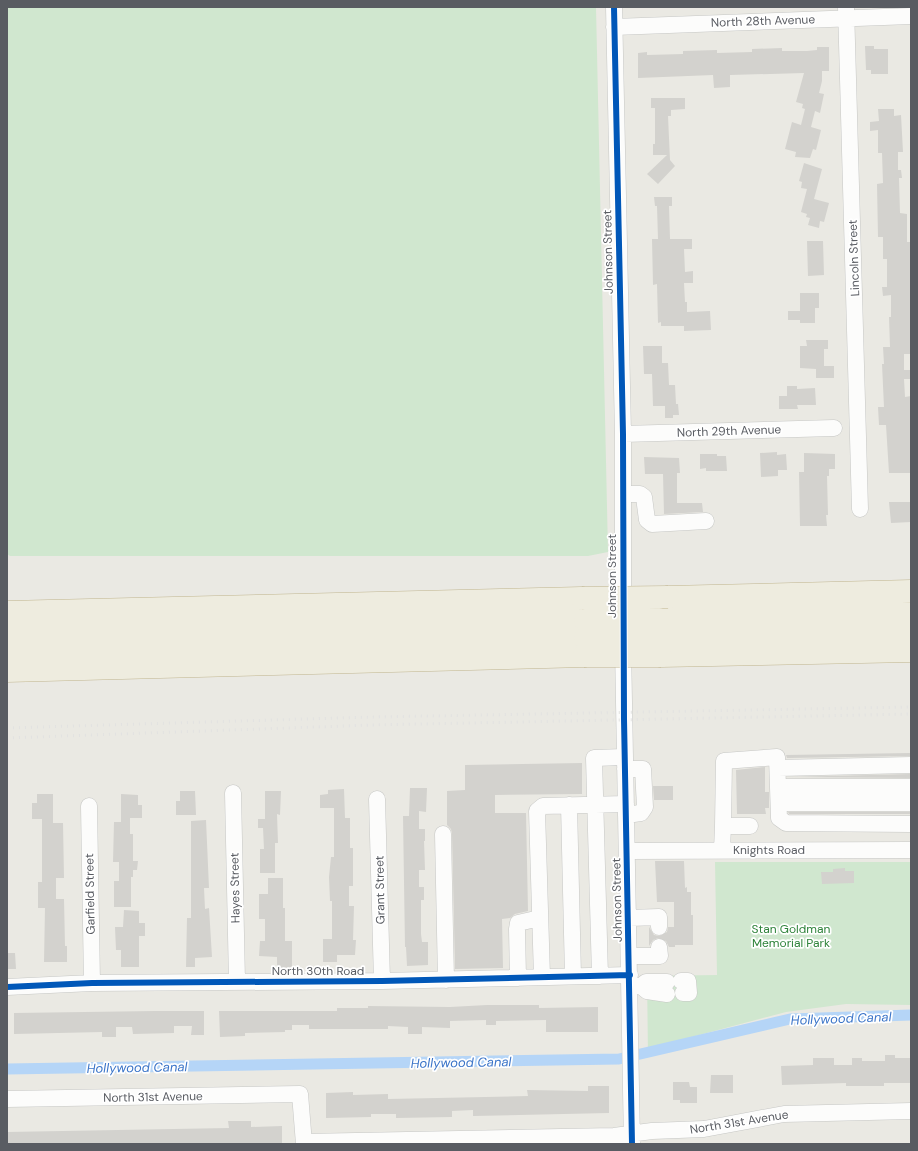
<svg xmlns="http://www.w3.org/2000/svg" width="918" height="1151" viewBox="0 0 918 1151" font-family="'DM Sans',sans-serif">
<rect width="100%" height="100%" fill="#eae9e3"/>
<!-- green -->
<path fill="#d0e7cf" d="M7 7H596L608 552 588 556H10L7 554Z
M715 862H911V1005L846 1004 786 1012 688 1038 660 1052 648 1055 647 976 717 975Z"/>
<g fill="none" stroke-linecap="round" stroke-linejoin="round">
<!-- canal -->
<path stroke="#b5d5f7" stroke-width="11" d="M7 1069 619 1059 790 1019 911 1015"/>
</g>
<!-- building -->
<path fill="#d3d2ce" d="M865 46H874V49H888V74H871V70H866Z
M817 47H829V71H822V81L819 93 824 94 820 113 815 111 811 127 821 130 816 150 813 149 810 158 795 157 796 152 785 149 792 122 801 125 805 109 802 108 803 104 796 102 804 73 730 75V87L714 88 713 75 638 78V53L647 52V55L683 54V51L717 50V53L752 52V49L782 48V51H807L817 50Z
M651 98H685V109L671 110V116H668L670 160 675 166 658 184 647 174 667 155H653V144H655V108H651Z
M878 109H894V116L901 115 903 152H898V170H901L902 178H899L900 213 907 214V242H911V354H904V370H910L911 379H904L905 397 911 396V473H889L886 425H879L878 407H884L882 364H884L883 347H890L889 317H891V295L883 296 882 287H887V259H883V237H878L877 184 883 183 882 153H878V130L870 131V122L879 121Z
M804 163 822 169 814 199 829 203 824 222 820 221 819 228 808 225 810 218 806 217 807 214 801 212 807 189 801 188 802 182 799 181Z
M654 197H672V206H669L670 239H692V249H684L685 272 693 271V283H684L685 302H687V312L710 311 711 330 684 331V326H661V322L658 323 657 284 653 285 652 239H658L657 206H655Z
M807 241H823L824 275 808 276Z
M800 293H819V308H815V323H800V320H788V311H800Z
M806 340H828V349H824V366H834V378H816V369L800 368V346H807Z
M643 346H662V363H668L669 385H675L676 404H678L679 415H673V418H665V406H653L652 374H644Z
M787 386H797V389L815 388 816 405H797L798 409H779V396H787Z
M777 452V455L786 454 787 470H778V476L761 477 760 453Z
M804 453 835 454V469H829V476H827L828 515H826L827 526H800L799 472H804Z
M700 454H717V456H726L727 471H706V468L700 469Z
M644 457 679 458 680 473H677V503H702L703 512 664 514 663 474H645Z
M889 502H911V522L891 523Z
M911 753V756L787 758 786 755Z
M582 763V794L495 795V813H526L528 911 515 914 510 918 502 919 503 968 455 969 452 834 451 829 447 825V791L465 790V765Z
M765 767V792H769V808H765L766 814H737L736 770Z
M911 774V778L787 777Z
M653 786H673V800H654Z
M410 788H427L426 812 419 811V829H425V841H424L425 870H419V887H424V900H421V934L422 942H428V965L407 966 406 947H405L403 816H409Z
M344 789 345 818H350V848H353V886H349V906H354L353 940H356L355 955H337V962H323V939H332V901H330L329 877 331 857H334V808H320V795L328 794V790Z
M180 791H195L196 815H176V801H180Z
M265 791H281L280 815 277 814 278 843H275V873H260V849H264L263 828H258V819H265Z
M37 794H53V823H63L64 878H56V899H64L65 946H67V962H44L45 908H38V882H42V819H32V803H37Z
M121 794 138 795V805H142V818H130V834H133V861H138L137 870H133V877H131V907H114V881H119V862H113L114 822H121Z
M788 812H911V814H789Z
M206 820 209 888H204L205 909 209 908 212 957 195 958V967H186L187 918H191V821Z
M655 861H684L685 888 687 887V892H691V915H693V945H675V947H669L666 941 658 938 653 940 649 946V927L654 935 659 936 667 932 668 927H674V902H657Z
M845 868V871H854V883L822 884 821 872H833V869Z
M268 878H283V908H285V941H292V968H277V957L259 956 260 941H265V919H259V894H268Z
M124 910 139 911V923H145V936H139V967H121V950H116L115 927H123Z
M7 953H15L16 969H7Z
M487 1005H539V1008L598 1007V1032H546V1020L496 1021V1025H486V1020L450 1021V1028L422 1027V1034H408V1027L388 1026V1029H309V1025H292V1030H285V1032L245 1033V1036L220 1037 219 1011H337V1008H368V1006L450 1007Z
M155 1011H204V1035H191L192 1026H174V1033L133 1034 132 1027H116V1037H102V1032L14 1034V1013Z
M885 1055H895V1058H911V1083H884V1086H846V1083L782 1085 781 1066 813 1065V1058H834V1065H852V1058H862V1061H885Z
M711 1075H733V1093H710Z
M673 1082H689L690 1087H697V1103H680V1100H673Z
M588 1086H609V1113L473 1116V1110L452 1111V1117L396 1118V1114H371V1117L326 1118V1093L353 1092V1095L388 1094V1099L528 1096 527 1090 588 1091Z
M228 1121H251V1127L282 1126V1144H7V1132L229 1128Z"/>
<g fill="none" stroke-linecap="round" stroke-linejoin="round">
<defs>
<path id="minor" d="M614 7 623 434V607
M846 7 860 509
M614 27 911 16
M623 434 834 428
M623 494H640L644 497 647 520 652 524 706 521
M623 647 632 1144
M778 768 911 765
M625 769H643L645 807 641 813 626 815
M778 787H911
M233 793 237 982
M377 799 382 981
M779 803H911
M569 805 573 976
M89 806 92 983
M723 826 724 761 777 757 779 818 786 823 911 824
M443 834 446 980
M722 850 723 826H750
M627 851 911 850
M629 918 659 917V927
M630 956H660L659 947
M600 976 594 758 624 757
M542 977 537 811 543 806 626 804
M518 978 517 929 518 923 540 918
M681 981H688L689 993H683
M630 986H641L646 982H667
M641 986 647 991 667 994
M7 987 92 983 382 981 630 975
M7 1099 300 1094 304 1144
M304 1142 614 1136 652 1131 704 1129 784 1114 911 1111"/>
<path id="highway" d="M668 597 911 591
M7 612 582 598
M658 619 911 613
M7 631 585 620
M659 637 911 630
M7 651 585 638
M661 656 911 651
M7 671 584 656"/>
</defs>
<!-- minor casing -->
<use href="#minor" stroke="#c6c7c5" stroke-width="17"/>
<!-- highway casing -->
<use href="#highway" stroke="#c1b690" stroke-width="23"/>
<!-- minor -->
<use href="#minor" stroke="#fcfcfb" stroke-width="16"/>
<!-- highway -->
<use href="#highway" stroke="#eeecdf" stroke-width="22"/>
<!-- rail -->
<path stroke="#e2e2e1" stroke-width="3" stroke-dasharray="1 5" stroke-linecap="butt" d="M7 728 372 717 911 707
M7 738 372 725 911 714"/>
<defs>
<path id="highway-bridge" d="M582 598 668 597
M585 620 658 619
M585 638 659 637
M584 656H661"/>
</defs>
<!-- highway-bridge casing -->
<use href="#highway-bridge" stroke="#c1b690" stroke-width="23" stroke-linecap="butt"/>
<!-- highway-bridge -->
<use href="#highway-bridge" stroke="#eeecdf" stroke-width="22"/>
<defs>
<path id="cycleway" d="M614 7 623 434 624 719 632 1144
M7 987 92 983 382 981 630 975"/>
</defs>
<!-- cycleway casing -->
<use href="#cycleway" stroke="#fff" stroke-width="8"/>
<!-- cycleway -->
<use href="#cycleway" stroke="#0057b8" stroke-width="6"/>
</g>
<g text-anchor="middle" stroke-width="3.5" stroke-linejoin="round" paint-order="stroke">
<!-- street labels -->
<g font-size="12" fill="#595c62" stroke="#fff">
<text transform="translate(763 21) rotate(-2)" y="4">North 28th Avenue</text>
<text transform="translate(608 252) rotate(-91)" y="4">Johnson Street</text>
<text transform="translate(854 258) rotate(-92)" y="4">Lincoln Street</text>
<text transform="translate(729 431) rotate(-2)" y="4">North 29th Avenue</text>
<text transform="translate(612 576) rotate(-90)" y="4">Johnson Street</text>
<text x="769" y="854">Knights Road</text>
<text transform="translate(235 888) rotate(-91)" y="4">Hayes Street</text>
<text transform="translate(380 890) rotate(-91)" y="4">Grant Street</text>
<text transform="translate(90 894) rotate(-91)" y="4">Garfield Street</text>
<text transform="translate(617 900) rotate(-91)" y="4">Johnson Street</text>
<text x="318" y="975">North 30th Road</text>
<text transform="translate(153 1097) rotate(-1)" y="4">North 31st Avenue</text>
<text transform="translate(739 1122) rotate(-9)" y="4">North 31st Avenue</text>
</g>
<!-- park labels -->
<g font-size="12" fill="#2e833a" stroke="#fff">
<text x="791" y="933">Stan Goldman<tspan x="791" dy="14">Memorial Park</tspan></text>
</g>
<!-- water labels -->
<g font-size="13" font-style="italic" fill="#3a74c8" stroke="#fff">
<text transform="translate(841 1018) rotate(-2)" y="5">Hollywood Canal</text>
<text transform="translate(461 1062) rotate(-1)" y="5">Hollywood Canal</text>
<text transform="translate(137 1067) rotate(-1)" y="5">Hollywood Canal</text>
</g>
</g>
<!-- border -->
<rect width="918" height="1151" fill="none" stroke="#595c62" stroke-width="16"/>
</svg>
